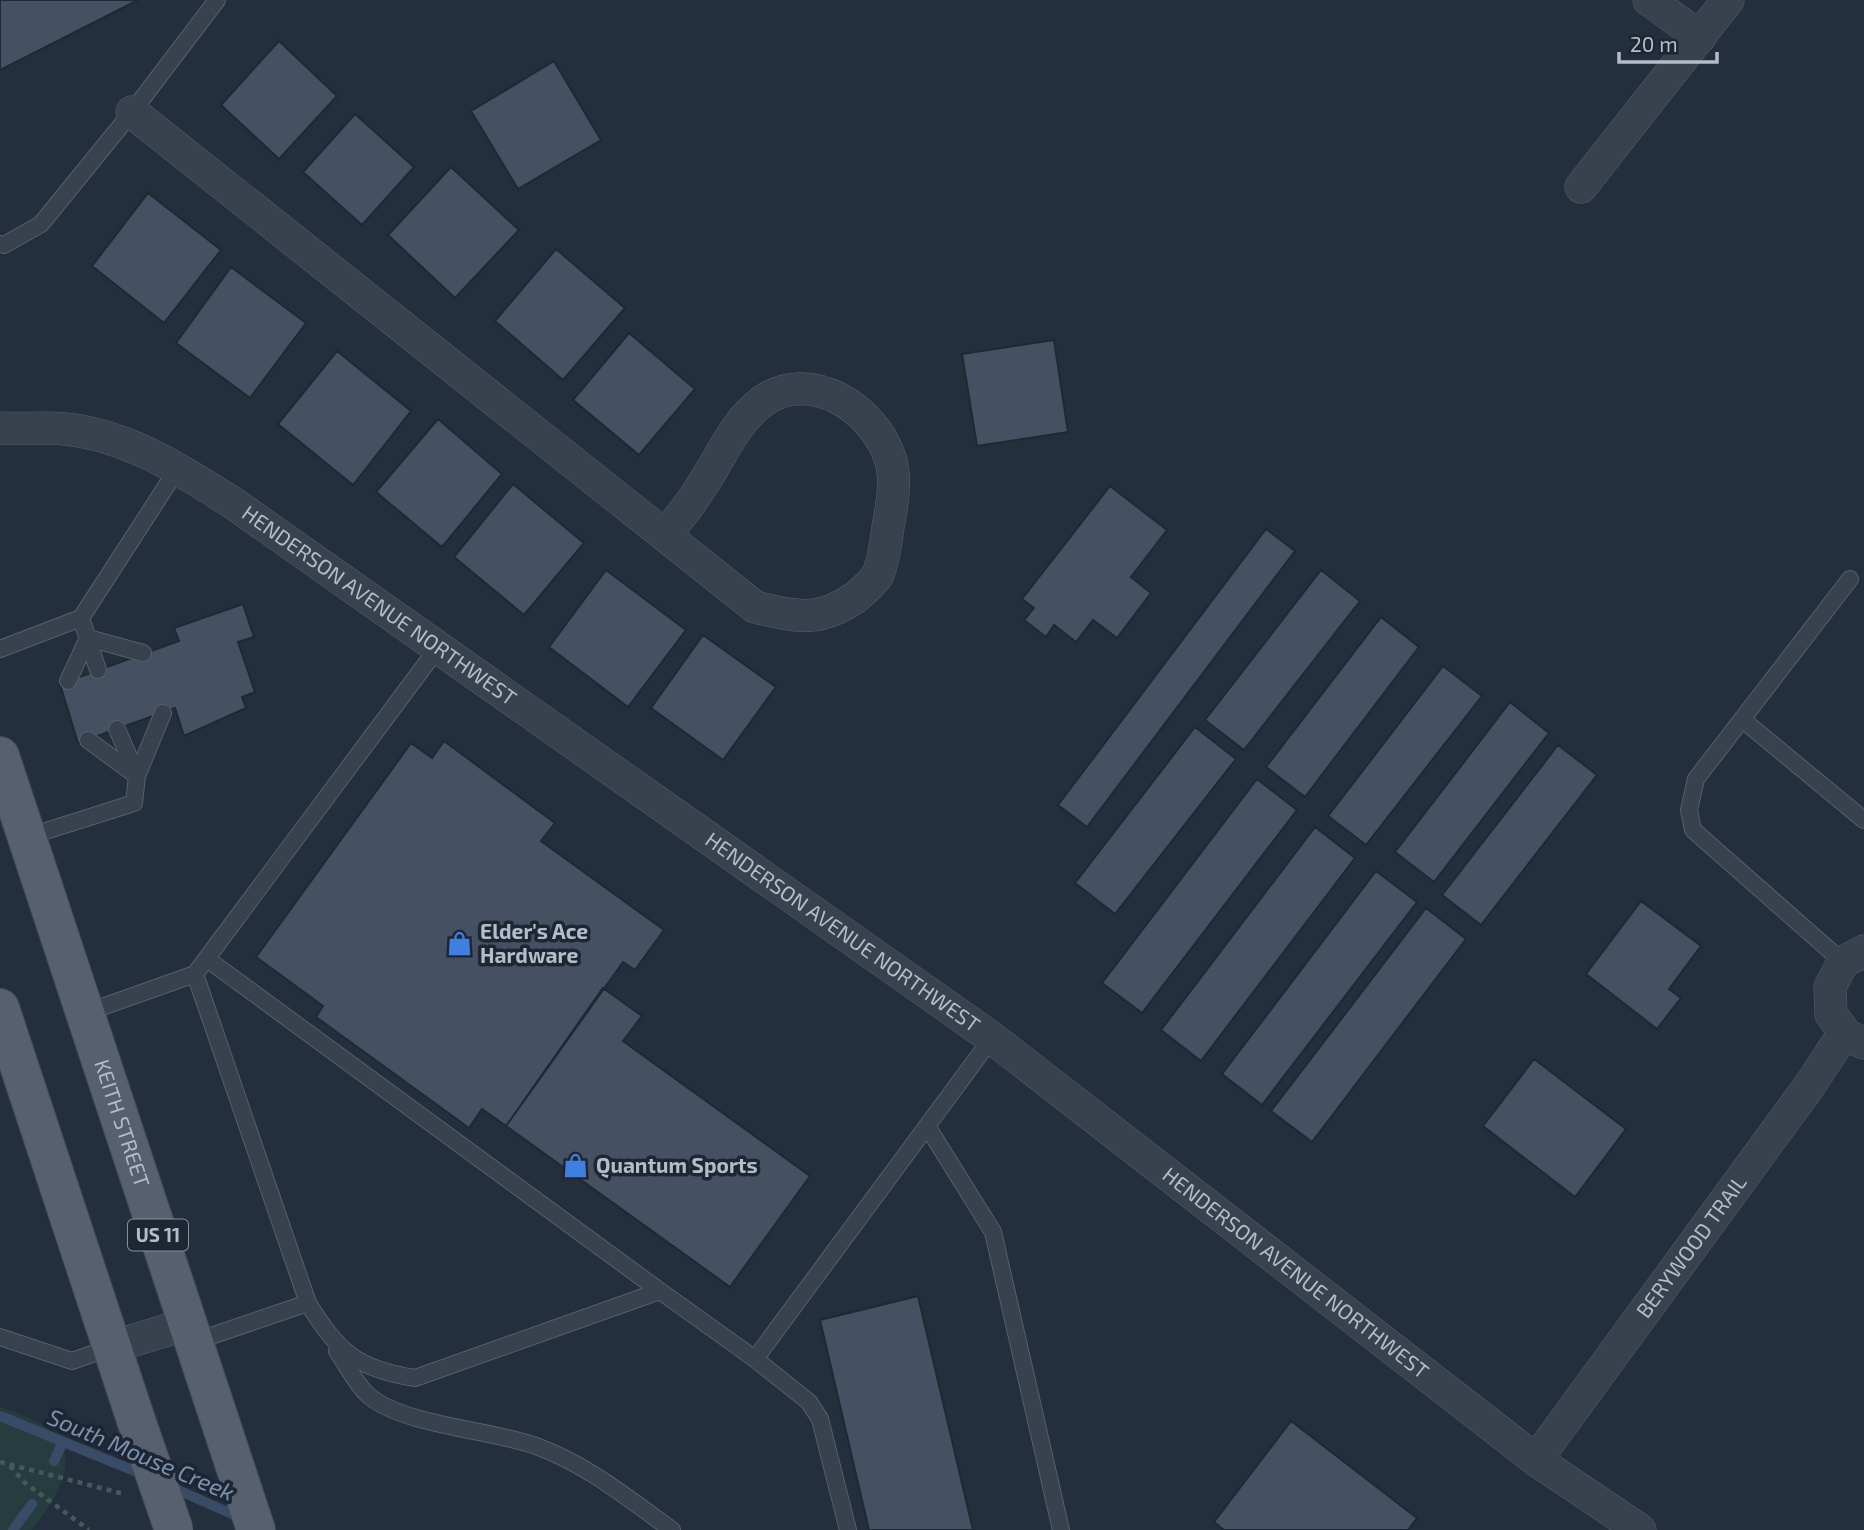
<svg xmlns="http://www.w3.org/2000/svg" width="1864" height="1530" viewBox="0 0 1864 1530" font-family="'Exo 2',sans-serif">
<rect width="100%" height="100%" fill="#242f3e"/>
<!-- green -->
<path fill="#263c3f" d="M0 1407C16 1413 36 1419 50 1430 84 1458 54 1504 31 1530H0Z"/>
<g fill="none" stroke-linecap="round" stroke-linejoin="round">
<!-- stream -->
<path stroke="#394c67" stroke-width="10" d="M0 1416 142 1474
M54 1461 62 1444
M169 1486 241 1518
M13 1530 32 1504"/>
</g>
<!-- building -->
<path fill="#455162" stroke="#1f2835" stroke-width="2" d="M0 0H138L0 70Z
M279 41 337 96 279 159 221 105Z
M554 61 601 140 518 189 471 111Z
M355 114 414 167 362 225 303 172Z
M451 167 519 230 455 298 388 235Z
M148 193 221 250 164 323 92 266Z
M556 249 625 308 563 380 495 321Z
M231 267 306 323 250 398 176 343Z
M629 333 695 389 639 455 573 400Z
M1054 340 1068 432 977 446 962 354Z
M337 351 411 411 353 485 278 424Z
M438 419 502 474 442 547 376 492Z
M513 484 584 543 524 615 454 557Z
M1110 486 1167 530 1131 577 1151 593 1117 638 1093 620 1076 642 1054 625 1046 637 1024 620 1034 608 1022 599Z
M1266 529 1295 551 1087 827 1058 805Z
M606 570 686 630 628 707 549 647Z
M1321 570 1360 601 1244 750 1205 720Z
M243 604 254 637 238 642 255 692 242 697 246 708 184 736 175 708 78 743 60 684 179 641 174 628Z
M1381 617 1419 647 1305 797 1266 767Z
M703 635 776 687 723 760 651 708Z
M1443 666 1482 696 1366 845 1328 816Z
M1510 702 1549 733 1434 882 1395 852Z
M1195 727 1236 759 1115 914 1075 883Z
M444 741 555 823 541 841 664 930 635 970 623 962 506 1126 482 1109 469 1128 316 1017 323 1006 256 957 411 743 432 758Z
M1558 745 1597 775 1481 925 1442 895Z
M1257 779 1297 810 1142 1013 1102 983Z
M1315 827 1355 858 1201 1061 1161 1030Z
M1376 871 1417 902 1262 1105 1222 1074Z
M1641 901 1701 946 1669 989 1681 998 1657 1029 1586 974Z
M1426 908 1466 939 1312 1142 1271 1111Z
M603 988 642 1016 623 1041 810 1176 730 1287 506 1126Z
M1534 1059 1626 1129 1575 1197 1483 1126Z
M918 1296 973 1530H869L820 1320Z
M1291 1421 1417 1518 1408 1530H1224L1214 1522Z"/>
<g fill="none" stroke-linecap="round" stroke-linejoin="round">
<defs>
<path id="service" d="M0 244 4 245 41 224 132 112 217 0
M81 618 178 468
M88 638 143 653
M0 649 81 618 98 670
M68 681 88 638
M1743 720 1864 820
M117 729 136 773
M88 740 137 776
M27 837 134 803 137 776 163 713
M207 959 660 1291 415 1378C357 1369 338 1352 308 1303
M1843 962 1693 830 1689 810 1696 779 1850 579
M85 1013 195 974 437 649
M927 1126 993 1232 1061 1530
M660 1291 755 1359 992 1038
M0 1337 72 1361 112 1347
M193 1342 308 1303 195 974
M337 1351C347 1365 355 1383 368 1395 401 1425 492 1430 536 1446 586 1464 629 1499 672 1530
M755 1359 809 1402 820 1419 848 1530"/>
<g id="minor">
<path d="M1649 0 1700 37"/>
<path d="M132 112 755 607C797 617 819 623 856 597 863 591 874 582 878 574 884 560 886 542 888 527 892 506 897 478 890 458 874 409 811 367 763 401 733 423 721 458 701 487 691 504 678 519 666 534"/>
<path d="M1581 187 1728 0"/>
<path id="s1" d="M0 428C22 429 44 427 65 429 127 435 181 470 233 503L992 1038 1536 1460 1640 1530"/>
<path d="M1864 951 1843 962 1830 987 1831 1014 1847 1036 1864 1043"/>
<path d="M112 1347 187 1324"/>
<path id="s2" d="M1536 1460 1810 1085 1844 1033"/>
</g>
<g id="primary">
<path id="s3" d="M0 756 256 1530"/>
<path d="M0 1008 136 1420"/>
</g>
</defs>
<!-- service casing -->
<use href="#service" stroke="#565f6c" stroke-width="18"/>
<!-- minor casing -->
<use href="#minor" stroke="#565f6c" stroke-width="33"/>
<!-- primary casing -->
<use href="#primary" stroke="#414a57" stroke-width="40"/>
<!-- path -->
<path stroke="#44595c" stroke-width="4.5" stroke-dasharray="5 5" stroke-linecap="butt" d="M0 1462 124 1494
M10 1466 24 1482 89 1530"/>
<!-- service -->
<use href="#service" stroke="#38414e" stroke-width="16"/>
<!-- minor -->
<use href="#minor" stroke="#38414e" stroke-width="32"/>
<!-- primary -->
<use href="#primary" stroke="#56606e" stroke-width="38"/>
<defs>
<path id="primary-bridge" d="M136 1420 174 1530"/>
</defs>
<!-- primary-bridge casing -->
<use href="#primary-bridge" stroke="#414a57" stroke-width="40" stroke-linecap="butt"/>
<!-- primary-bridge -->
<use href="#primary-bridge" stroke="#56606e" stroke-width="38"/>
</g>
<!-- icons -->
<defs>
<symbol id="shop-bare" viewBox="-9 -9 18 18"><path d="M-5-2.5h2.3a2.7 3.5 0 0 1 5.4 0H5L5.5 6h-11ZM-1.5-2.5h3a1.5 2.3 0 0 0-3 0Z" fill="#3f7fe0" stroke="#1d2633" stroke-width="2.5" paint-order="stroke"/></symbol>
</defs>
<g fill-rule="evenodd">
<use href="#shop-bare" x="442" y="926" width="35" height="35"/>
<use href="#shop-bare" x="558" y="1148" width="35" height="35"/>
</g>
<g text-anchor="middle" stroke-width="7" stroke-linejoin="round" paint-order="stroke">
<!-- shield labels -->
<rect fill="#1d2633" stroke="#878f9c" stroke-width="2" x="128" y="1219.5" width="60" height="31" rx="5"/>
<g font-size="19" font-weight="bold" fill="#b4bcc9">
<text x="158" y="1242">US 11</text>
</g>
<!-- street labels -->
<g font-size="21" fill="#b4bcc9" stroke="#1d2633">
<text dy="7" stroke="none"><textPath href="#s1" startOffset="429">HENDERSON AVENUE NORTHWEST</textPath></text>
<text dy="7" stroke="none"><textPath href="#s1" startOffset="996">HENDERSON AVENUE NORTHWEST</textPath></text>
<text dy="7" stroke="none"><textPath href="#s3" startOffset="387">KEITH STREET</textPath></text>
<text dy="7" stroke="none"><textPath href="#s2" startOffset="264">BERYWOOD TRAIL</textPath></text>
<text dy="7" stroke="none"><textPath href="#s1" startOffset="1563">HENDERSON AVENUE NORTHWEST</textPath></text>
</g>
<!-- poi labels -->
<g font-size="21" font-weight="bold" fill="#b4bcc9" stroke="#1d2633" text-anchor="start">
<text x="480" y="939">Elder's Ace<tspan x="480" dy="24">Hardware</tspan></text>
<text x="596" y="1173">Quantum Sports</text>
</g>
<!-- water labels -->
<g font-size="23" font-style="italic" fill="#7c92b1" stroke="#1d2633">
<text transform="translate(141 1455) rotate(23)" y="8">South Mouse Creek</text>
</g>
</g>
<!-- scale -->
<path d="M1619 52v10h98v-10" fill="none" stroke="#b4bcc9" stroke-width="3.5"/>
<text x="1630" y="52" font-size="21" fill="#b4bcc9" stroke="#1d2633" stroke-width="5" paint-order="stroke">20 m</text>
</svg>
